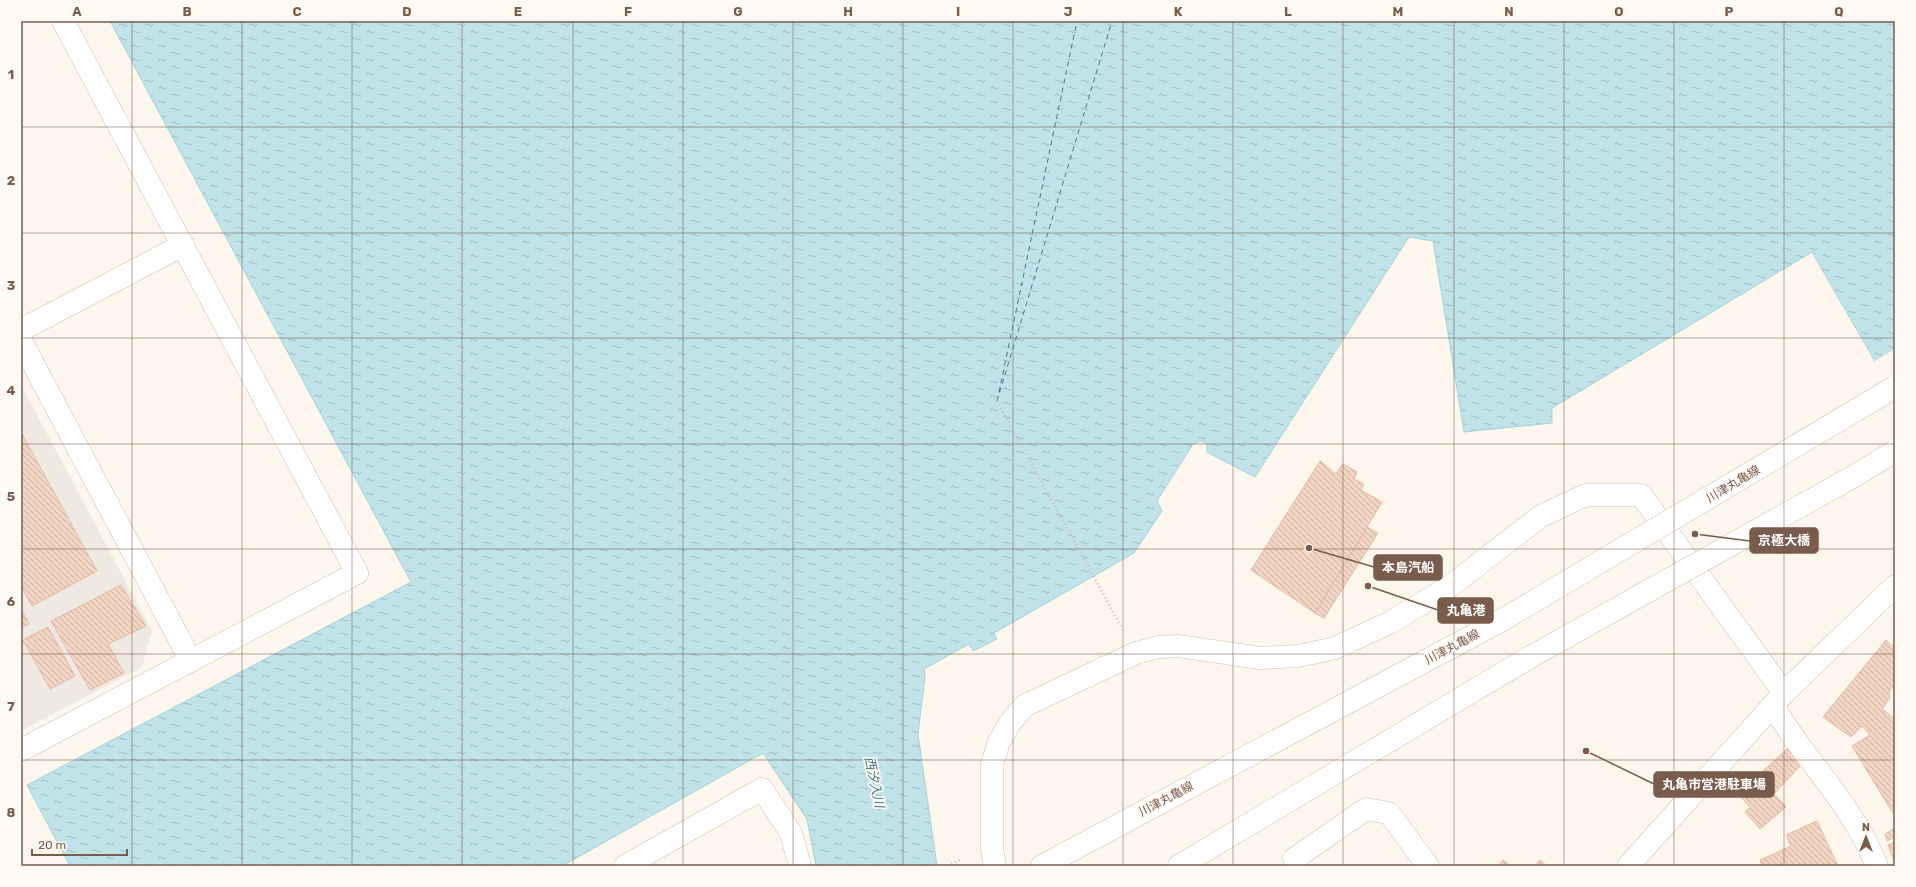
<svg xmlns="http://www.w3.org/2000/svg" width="1916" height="887" viewBox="0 0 1916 887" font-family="Rubik,'Noto Sans JP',sans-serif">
<defs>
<pattern id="water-ripples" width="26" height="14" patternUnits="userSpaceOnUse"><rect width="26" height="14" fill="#bfe3e8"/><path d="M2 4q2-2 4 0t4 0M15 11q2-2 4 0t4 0" fill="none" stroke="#a0bbbe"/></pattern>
<pattern id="building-back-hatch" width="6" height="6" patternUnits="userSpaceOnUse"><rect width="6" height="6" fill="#f3d5c3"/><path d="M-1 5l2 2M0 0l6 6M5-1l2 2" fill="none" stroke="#cab0a1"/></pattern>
</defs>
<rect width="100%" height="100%" fill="#fdf6ec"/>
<!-- industrial -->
<path fill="#efe9e4" d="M21 385 152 631 142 667 21 731Z"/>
<!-- water -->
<path fill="url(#water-ripples)" stroke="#a5d3da" d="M110 21H1895V396L1812 252 1552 408V423L1464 432 1433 241 1409 237 1255 477 1207 452V444L1201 441 1193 444 1157 501 1162 511 1134 553 994 633 997 639 973 651 969 644 924 669 925 677 918 734 937 866H816L807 819 763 753 562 866H70L27 785 411 582Z"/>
<!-- pier -->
<path fill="#fdf6ec" d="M1895 349V398L1873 362Z"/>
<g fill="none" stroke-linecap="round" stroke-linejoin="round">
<!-- ferry -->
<path stroke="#437c86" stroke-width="1" stroke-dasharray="5 4" stroke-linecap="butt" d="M999 392 1077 21
M997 401 1112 21"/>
</g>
<!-- building -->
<path fill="url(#building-back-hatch)" stroke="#e6bba3" d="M21 432 97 571 32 606 21 586Z
M1320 461 1336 474 1343 464 1357 472 1354 479 1364 484 1361 490 1382 502 1315 613 1251 570Z
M1367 527 1378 533 1324 618 1315 613Z
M121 585 146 626 108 644 124 673 90 690 51 621Z
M21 609 29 624 21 628Z
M48 627 75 676 50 689 23 640Z
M1886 640 1895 648V684L1889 692 1890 698 1882 709 1895 719 1894 815 1852 746 1870 735 1862 726 1851 737 1823 717Z
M1788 748 1802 764 1774 794 1786 807 1760 829 1745 812 1750 807 1738 794Z
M1817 821 1838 866H1762L1760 860 1791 846 1786 835Z
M1895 828V837L1887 841 1885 834Z
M1895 842V863L1888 845Z
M1503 860 1511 866H1498Z
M1540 860 1547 866H1535Z"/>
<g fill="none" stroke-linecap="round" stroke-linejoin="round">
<defs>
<path id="minor" d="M63 21 357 573
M21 330 183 245
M21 341 191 661
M1773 707C1783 721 1792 736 1803 750 1831 788 1859 821 1877 866
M625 866 762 789 791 833 800 866
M1297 866 1294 859 1366 809 1389 813 1428 866"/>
<path id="tertiary" d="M21 750 357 573
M995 866 992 849V764L999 742 1010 723 1024 706 1136 653 1158 647 1178 646 1260 658 1298 656 1335 648 1391 622 1449 587 1541 516 1586 495H1641L1784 693
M1628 866 1784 693 1895 586"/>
<path id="secondary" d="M1042 866 1504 619
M1179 866 1532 656"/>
</defs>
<!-- minor casing -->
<use href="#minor" stroke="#d1beb0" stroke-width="23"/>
<!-- tertiary casing -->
<use href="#tertiary" stroke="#d1beb0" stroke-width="23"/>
<!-- secondary casing -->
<use href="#secondary" stroke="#d6c0b0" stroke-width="23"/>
<!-- path -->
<path stroke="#d9b8a5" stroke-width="2.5" stroke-dasharray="1 3" stroke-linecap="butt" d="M997 401 1122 628
M948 866 961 859"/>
<!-- minor -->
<use href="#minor" stroke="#fff" stroke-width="22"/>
<!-- tertiary -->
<use href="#tertiary" stroke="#fff" stroke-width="22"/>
<!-- secondary -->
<use href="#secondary" stroke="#fff" stroke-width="22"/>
<defs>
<path id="secondary-bridge" d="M1504 619 1895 387
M1532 656 1856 475 1895 451"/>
</defs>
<!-- secondary-bridge casing -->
<use href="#secondary-bridge" stroke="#d6c0b0" stroke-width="23" stroke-linecap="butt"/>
<!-- secondary-bridge -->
<use href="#secondary-bridge" stroke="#fff" stroke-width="22"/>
</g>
<!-- grid -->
<path fill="none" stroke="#7a5c4d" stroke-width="1" stroke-opacity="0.55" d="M132 21V866M242 21V866M352 21V866M462 21V866M573 21V866M683 21V866M793 21V866M903 21V866M1013 21V866M1123 21V866M1233 21V866M1343 21V866M1454 21V866M1564 21V866M1674 21V866M1784 21V866M21 127H1895M21 233H1895M21 338H1895M21 444H1895M21 549H1895M21 654H1895M21 760H1895"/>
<g text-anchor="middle" stroke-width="3.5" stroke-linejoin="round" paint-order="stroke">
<!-- street labels -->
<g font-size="12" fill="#7a5c4d" stroke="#fffaf3">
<text transform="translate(1733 484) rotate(-31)" y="4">川津丸亀線</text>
<text transform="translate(1452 647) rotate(-28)" y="4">川津丸亀線</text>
<text transform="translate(1166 799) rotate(-28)" y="4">川津丸亀線</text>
</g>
<!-- water labels -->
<g font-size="13" font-style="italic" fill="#437c86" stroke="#fffaf3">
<text transform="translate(875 782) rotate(78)" y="5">西汐入川</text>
</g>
</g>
<!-- callouts -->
<path fill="none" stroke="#7a5c4d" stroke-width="1.5" d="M1695 534L1750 541M1309 548L1374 567M1368 586L1438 610M1586 751L1654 784"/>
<g fill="#7a5c4d" stroke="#fffaf3" stroke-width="1.5">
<circle cx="1695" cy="534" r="4"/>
<circle cx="1309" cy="548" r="4"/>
<circle cx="1368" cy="586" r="4"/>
<circle cx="1586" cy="751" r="4"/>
</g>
<g fill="#7a5c4d" stroke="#7a5c4d" stroke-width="1.5">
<rect x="1750" y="528" width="68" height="25" rx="4"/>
<rect x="1374" y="555" width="68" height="25" rx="4"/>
<rect x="1438" y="598" width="55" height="25" rx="4"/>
<rect x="1654" y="772" width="120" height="25" rx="4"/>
</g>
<g font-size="13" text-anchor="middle" font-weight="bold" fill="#fff">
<text x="1784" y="545">京極大橋</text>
<text x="1408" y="572">本島汽船</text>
<text x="1466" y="615">丸亀港</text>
<text x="1714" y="789">丸亀市営港駐車場</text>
</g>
<!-- border -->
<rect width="1916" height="887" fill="none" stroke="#fffaf3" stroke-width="44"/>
<!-- north arrow -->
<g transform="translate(1866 837)" stroke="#fffaf3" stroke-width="3" paint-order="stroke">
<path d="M0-3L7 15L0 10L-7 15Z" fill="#7a5c4d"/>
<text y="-6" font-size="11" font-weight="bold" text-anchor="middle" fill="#7a5c4d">N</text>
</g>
<!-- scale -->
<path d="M32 849v6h95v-6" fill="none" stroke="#7a5c4d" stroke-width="2"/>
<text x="38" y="849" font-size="12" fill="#7a5c4d" stroke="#fffaf3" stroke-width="3" paint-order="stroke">20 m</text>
<rect x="22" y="22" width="1872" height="843" fill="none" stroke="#7a5c4d" stroke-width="1.5"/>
<g font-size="13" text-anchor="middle" font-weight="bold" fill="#7a5c4d">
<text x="77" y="16">A</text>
<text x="187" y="16">B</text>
<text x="297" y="16">C</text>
<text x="407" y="16">D</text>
<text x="518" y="16">E</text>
<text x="628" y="16">F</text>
<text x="738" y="16">G</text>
<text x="848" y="16">H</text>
<text x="958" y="16">I</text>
<text x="1068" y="16">J</text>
<text x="1178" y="16">K</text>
<text x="1288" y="16">L</text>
<text x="1398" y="16">M</text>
<text x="1509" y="16">N</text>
<text x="1619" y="16">O</text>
<text x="1729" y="16">P</text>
<text x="1839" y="16">Q</text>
<text x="11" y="79">1</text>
<text x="11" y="185">2</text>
<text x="11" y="290">3</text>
<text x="11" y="395">4</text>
<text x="11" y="501">5</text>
<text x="11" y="606">6</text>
<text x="11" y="711">7</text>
<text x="11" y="817">8</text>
</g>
</svg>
